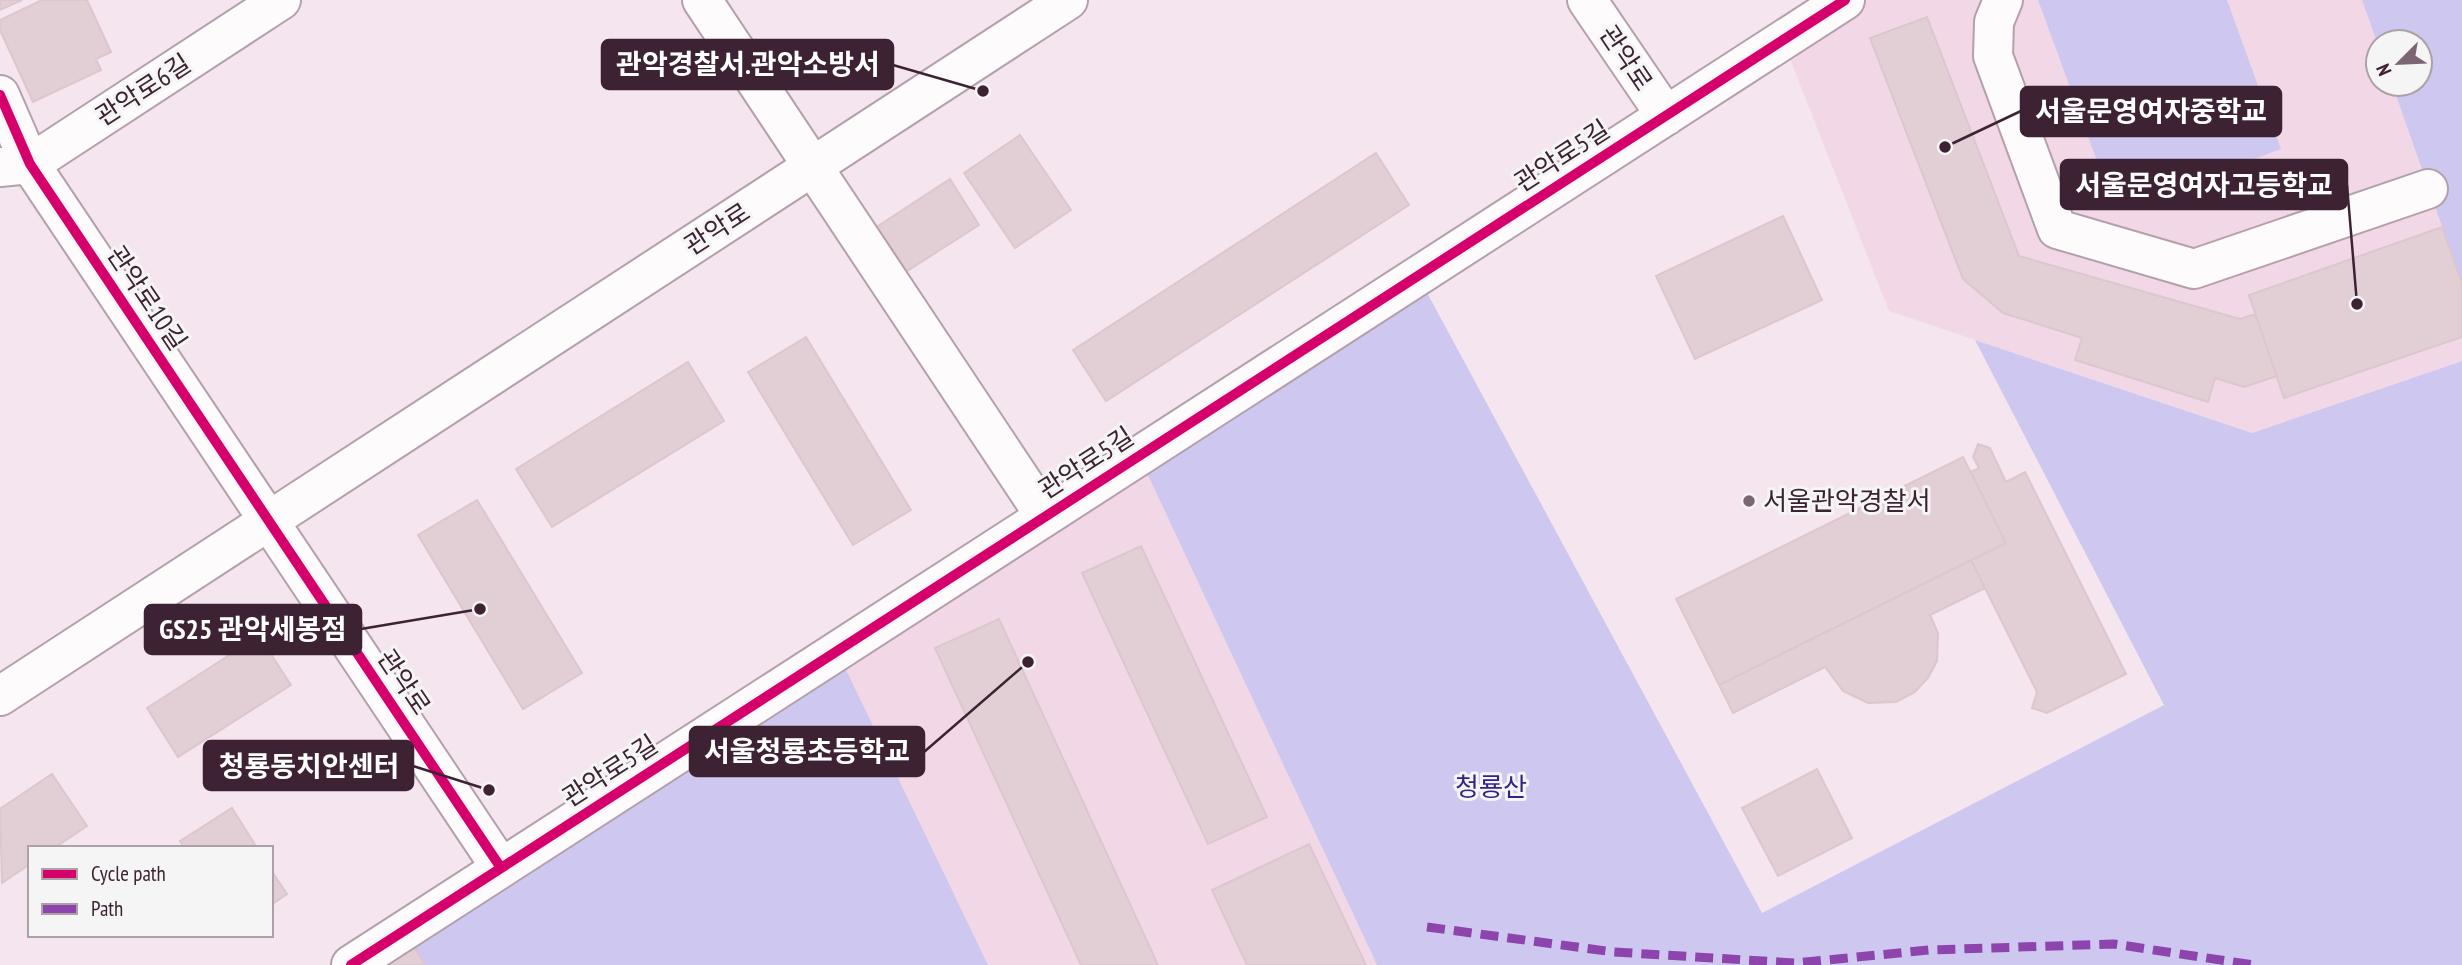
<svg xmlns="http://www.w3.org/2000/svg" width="2462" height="965" viewBox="0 0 2462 965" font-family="'PT Sans Narrow','Noto Sans KR',sans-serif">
<rect width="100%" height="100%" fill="#f5e5ee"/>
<!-- built -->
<path fill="#f2d8e6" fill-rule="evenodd" d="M1845 0H2462V361L2252 433 1889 311 1783 41ZM2378 42H2420V84H2378Z
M1139 456 1377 965H425Z"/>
<!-- green -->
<path fill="#cec8f0" d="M2038 0H2227L2281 149 2115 210Z
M2362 0H2462V283L2392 84H2420V42H2378V45Z
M1418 276 1762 913 2164 705 1975 340 2252 433 2462 361V965H1377L1139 456Z
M837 651 988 965H425L404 931Z"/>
<!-- building -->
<path fill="#e2ced5" stroke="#ddc6ce" stroke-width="2" d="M0 0H22L0 10Z
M42 0H87L111 52 96 59 101 70 33 102 0 30V20Z
M1927 17 2019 256 2240 319 2255 314 2277 376 2244 387 2215 378 2208 402 2075 360 2082 338 2003 313 1963 279 1870 38Z
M1020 135 1071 210 1015 248 964 173Z
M1376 153 1409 205 1106 401 1073 350Z
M950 179 979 225 904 273 875 228Z
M1783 216 1822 300 1695 359 1656 276Z
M2442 227 2462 283V337L2284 398 2249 295Z
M806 337 911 510 853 545 748 372Z
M688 362 724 421 552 527 516 469Z
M1978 444 1990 448 2006 482 2025 472 2126 674 2047 713 2032 708 2037 692 1971 560 2006 543 1971 472 1979 468 1973 457Z
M1963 457 2006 543 1719 685 1676 599Z
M477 500 582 673 523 709 418 535Z
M1141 546 1267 817 1208 844 1082 573Z
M1971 560 1985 588 1930 615 1938 633 1937 661 1928 678 1915 692 1896 702 1868 703 1843 691 1825 667 1733 713 1719 685Z
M999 619 1158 965H1081L935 648Z
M259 636 291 685 178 757 147 708Z
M1817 769 1852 838 1778 876 1742 808Z
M52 774 87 826 54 848H30V864L2 883 0 809Z
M232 808 257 848H184L180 841Z
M1309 844 1366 965H1247L1212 890Z
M271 870 287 894 271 905Z
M404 931 425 965H351Z"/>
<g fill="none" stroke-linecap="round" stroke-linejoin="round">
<defs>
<path id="minor" d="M702 0 1045 516
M1587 0 1666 116
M2003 0 1994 22 1993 56 2057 229 2194 269 2428 189
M0 95 30 164 501 868
M0 167 30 164 281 0
M351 965 1845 0"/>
<path id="major" d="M0 696 1068 0"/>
</defs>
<!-- minor casing -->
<use href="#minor" stroke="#b4a0ac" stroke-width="42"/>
<!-- major casing -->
<use href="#major" stroke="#b4a0ac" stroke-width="42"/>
<!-- minor -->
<use href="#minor" stroke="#fefbfc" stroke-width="38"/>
<!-- major -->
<use href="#major" stroke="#fefbfc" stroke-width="38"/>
<!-- quiet -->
<path stroke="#8e44ad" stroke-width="9" stroke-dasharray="18 9" stroke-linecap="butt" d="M1427 927 1614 952 1796 963 1929 950 2114 944 2254 965"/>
<defs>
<path id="cycleway" d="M0 95 30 164 501 868
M351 965 1845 0"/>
</defs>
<!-- cycleway casing -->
<use href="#cycleway" stroke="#f5f5f5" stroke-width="15"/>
<!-- cycleway -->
<use href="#cycleway" stroke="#d6006c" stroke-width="10"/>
</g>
<!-- markers -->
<circle fill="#7d6674" stroke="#f5f5f5" stroke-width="2.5" cx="1749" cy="501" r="7"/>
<g text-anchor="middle" stroke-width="6" stroke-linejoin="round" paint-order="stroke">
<!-- street labels -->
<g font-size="26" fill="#3d2233" stroke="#f5f5f5">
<text transform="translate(1626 58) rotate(56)" y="9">관악로</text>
<text transform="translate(143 90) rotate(-33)" y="9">관악로6길</text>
<text transform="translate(1562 156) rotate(-33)" y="9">관악로5길</text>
<text transform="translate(717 229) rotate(-33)" y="9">관악로</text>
<text transform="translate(147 298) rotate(56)" y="9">관악로10길</text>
<text transform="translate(1086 463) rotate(-33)" y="9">관악로5길</text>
<text transform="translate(404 682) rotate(56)" y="9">관악로</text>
<text transform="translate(610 771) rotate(-33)" y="9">관악로5길</text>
</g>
<!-- poi labels -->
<g font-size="26" fill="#3d2233" stroke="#f5f5f5" text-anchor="start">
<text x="1763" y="510">서울관악경찰서</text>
</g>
<!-- park labels -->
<g font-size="26" fill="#352188" stroke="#f5f5f5">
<text x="1491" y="796">청룡산</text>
</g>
</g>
<!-- callouts -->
<path fill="none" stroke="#3d2233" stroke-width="2.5" d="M983 91L893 65M1945 147L2021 111M2357 304L2347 185M480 609L361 629M1028 662L924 752M489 790L413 766"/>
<g fill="#3d2233" stroke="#f5f5f5" stroke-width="2.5">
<circle cx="983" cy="91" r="7"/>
<circle cx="1945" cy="147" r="7"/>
<circle cx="2357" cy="304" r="7"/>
<circle cx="480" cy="609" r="7"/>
<circle cx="1028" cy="662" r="7"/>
<circle cx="489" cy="790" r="7"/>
</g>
<g fill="#3d2233" stroke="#3d2233" stroke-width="2.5">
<rect x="602" y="40" width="291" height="49" rx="7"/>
<rect x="2021" y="87" width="260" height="49" rx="7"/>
<rect x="2061" y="160" width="286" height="49" rx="7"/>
<rect x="145" y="605" width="216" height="49" rx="7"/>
<rect x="690" y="727" width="234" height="49" rx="7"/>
<rect x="204" y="741" width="209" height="49" rx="7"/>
</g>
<g font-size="28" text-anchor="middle" font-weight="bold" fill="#fff">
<text x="748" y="74">관악경찰서.관악소방서</text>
<text x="2151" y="121">서울문영여자중학교</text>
<text x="2204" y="195">서울문영여자고등학교</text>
<text x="253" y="639">GS25 관악세봉점</text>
<text x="807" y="761">서울청룡초등학교</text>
<text x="309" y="776">청룡동치안센터</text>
</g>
<!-- legend -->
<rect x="28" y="846" width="245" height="91" fill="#f5f5f5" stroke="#aba1a7" stroke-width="2"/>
<rect x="42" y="869" width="35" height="10" fill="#d6006c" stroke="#aba1a7" stroke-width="2"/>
<text x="91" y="881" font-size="21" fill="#3d2233">Cycle path</text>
<rect x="42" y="904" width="35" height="10" fill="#8e44ad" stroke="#aba1a7" stroke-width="2"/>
<text x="91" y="916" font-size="21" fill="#3d2233">Path</text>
<!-- north arrow -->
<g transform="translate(2399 63) rotate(246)"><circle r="33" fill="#f5f5f5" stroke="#aba1a7" stroke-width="2"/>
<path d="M0-5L12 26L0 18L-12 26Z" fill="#7d6674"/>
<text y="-10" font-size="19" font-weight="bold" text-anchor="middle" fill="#3d2233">N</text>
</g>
</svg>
